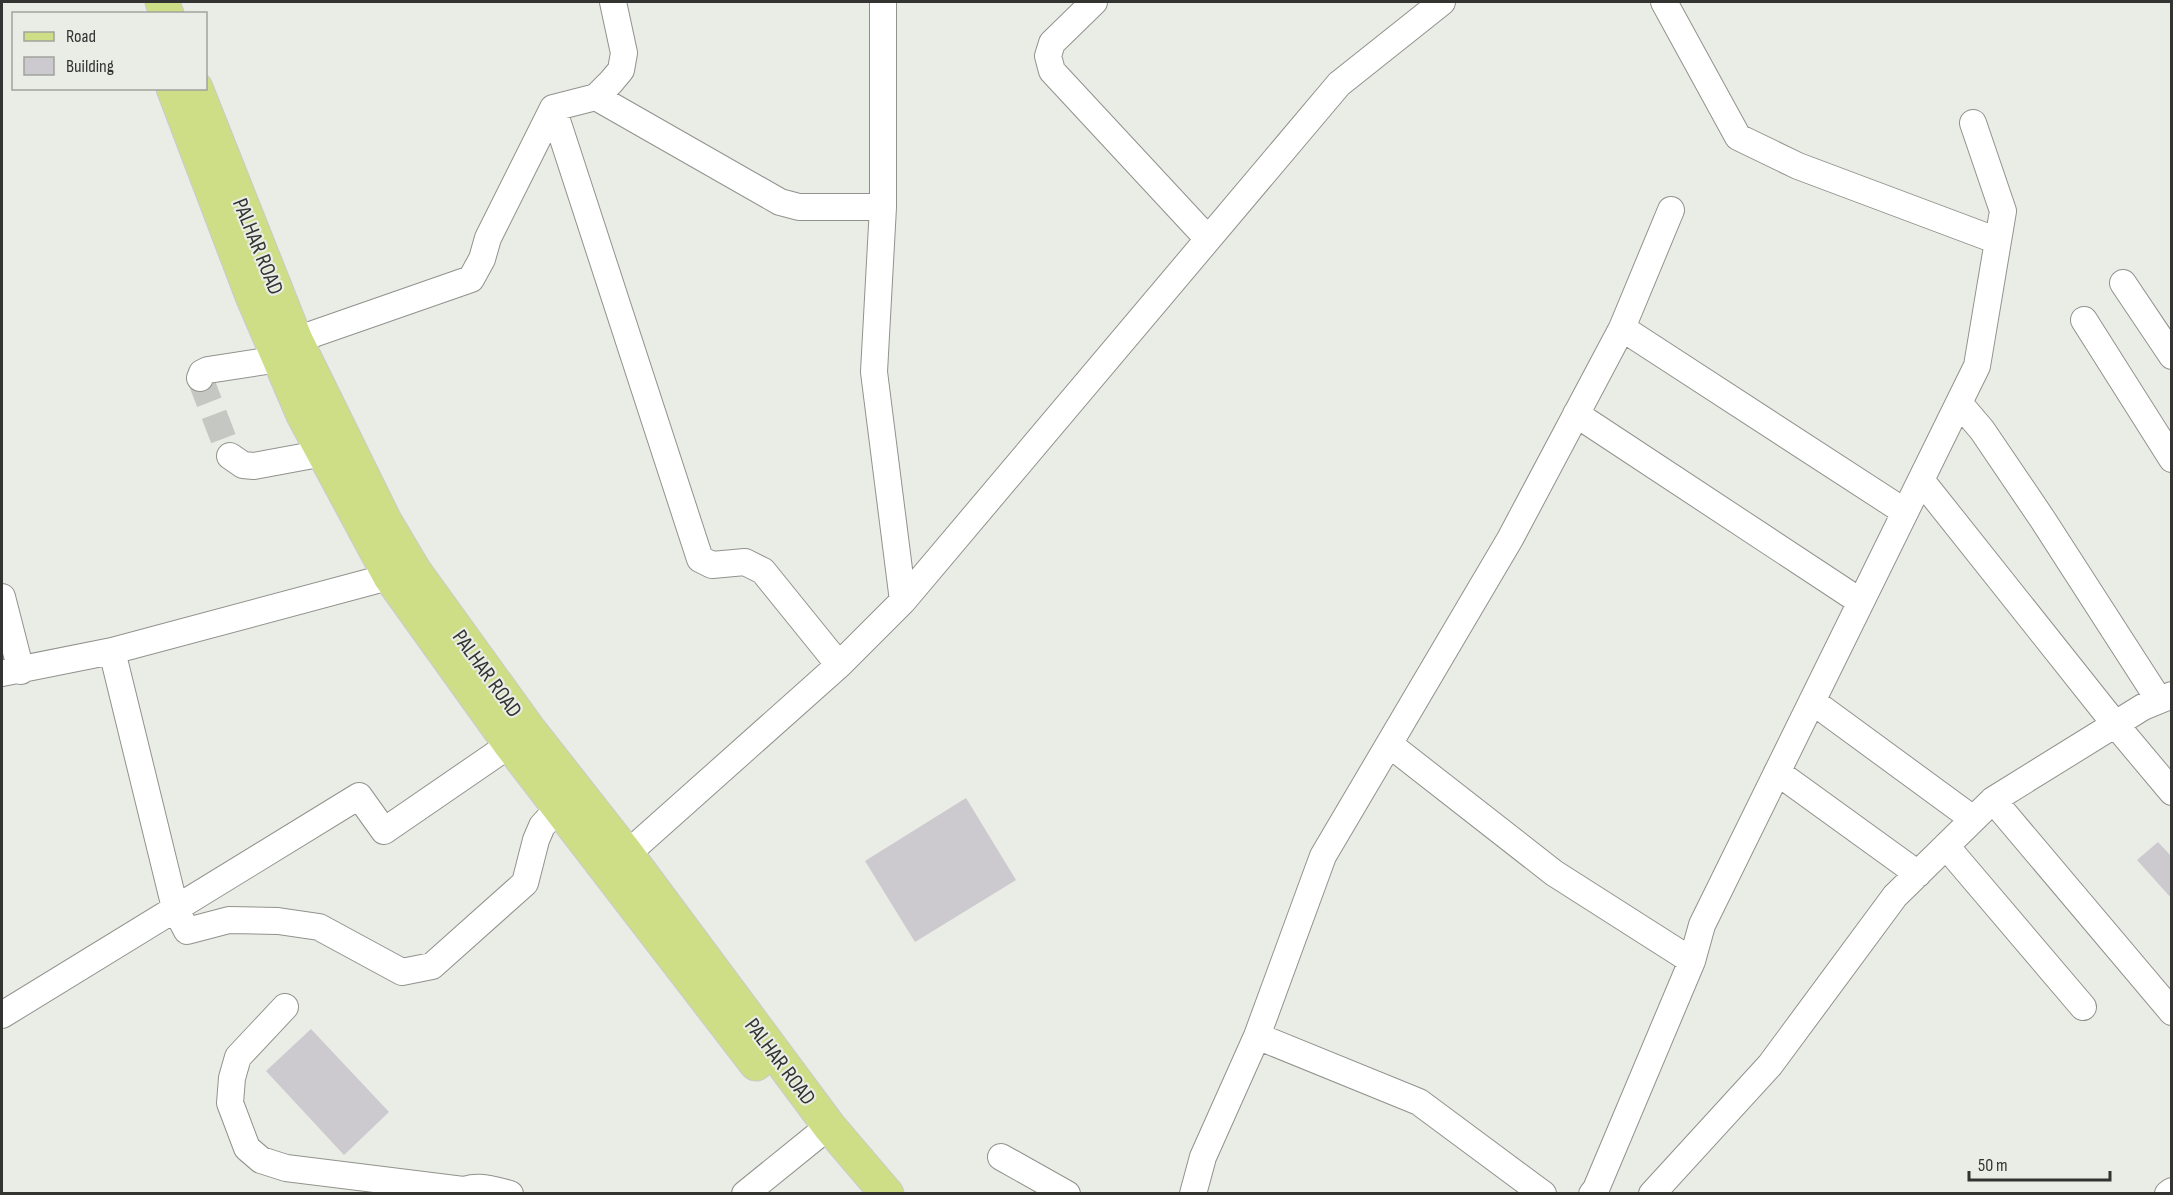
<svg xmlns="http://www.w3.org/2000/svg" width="2173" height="1195" viewBox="0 0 2173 1195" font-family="'Sofia Sans Condensed',sans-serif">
<rect width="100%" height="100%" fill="#eaece6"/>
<!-- building -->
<path fill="#ccc9cf" d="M966 798 1016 880 915 942 865 861Z
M2158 842 2172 857V899L2137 860Z
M311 1029 389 1112 344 1155 266 1071Z"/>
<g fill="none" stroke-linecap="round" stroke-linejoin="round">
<!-- minor-tunnel -->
<path stroke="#c5c7c2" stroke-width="26" stroke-dasharray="26 13" stroke-linecap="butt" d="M200 378 230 456"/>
<defs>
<path id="minor" d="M883 2V207L874 372 903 601
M1094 2 1052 43 1048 56 1052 71 1208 239
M1664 2 1738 137 1798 166 1998 241
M596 97 780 202 799 207H883
M553 108 700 559 712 565 745 562 763 571 839 665
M2123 283 2172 356
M2084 320 2172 459
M1622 328 1905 512
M296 340 471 279 482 259 488 238 553 108 596 97 611 82 621 70 624 53 613 2
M200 378 202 373 208 370 279 359
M1959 403 1982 430 2043 520 2159 700
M1576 414 1861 602
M230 456 243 465 254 466 324 453
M1921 480 2115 724 2172 792
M407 572 112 651 175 908 187 931 229 920 278 921 319 927 402 972 432 966 525 883 536 840 542 826 559 807
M2 597 21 671
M2 673 112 651
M1812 701 1973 819
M1389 744 1554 873 1692 961
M1777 772 1918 874
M1993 800 2172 1012
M1946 846 2083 1007
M627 854 839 665 903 601 1339 84 1442 2
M285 1007 238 1057 232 1078 230 1103 247 1148 261 1160 286 1168 463 1190
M2 1015 359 796 384 831 499 752 523 732
M1257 1036 1419 1102 1543 1194
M1001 1157 1067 1194
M458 1194C473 1182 494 1190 510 1194
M745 1194 829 1126
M1193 1194 1203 1157 1257 1036 1323 856 1510 539 1622 328 1671 210
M1592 1194 1596 1189 1692 961 1702 925 1977 366 2003 211 1973 123
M1652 1194 1770 1065 1895 896 1993 800 2143 707 2172 695
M2168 1194 2172 1191"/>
<path id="major" d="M162 2 167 14
M173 88 252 296 303 415 390 577 509 743 756 1064
M196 88 296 340 385 521 414 570 528 728 627 854 829 1126 887 1194"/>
</defs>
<!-- minor casing -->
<use href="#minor" stroke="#91928d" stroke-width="28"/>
<!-- major casing -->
<use href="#major" stroke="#cacaca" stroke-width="35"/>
<!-- minor -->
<use href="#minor" stroke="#fff" stroke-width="26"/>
<!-- major -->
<use href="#major" stroke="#cede86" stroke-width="33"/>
</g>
<g text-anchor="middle" stroke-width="4.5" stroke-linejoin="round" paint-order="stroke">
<!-- street labels -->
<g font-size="22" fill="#333432" stroke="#eaece6">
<text transform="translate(259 246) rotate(68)" y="8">PALHAR ROAD</text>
<text transform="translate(488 673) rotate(54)" y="8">PALHAR ROAD</text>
<text transform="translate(781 1061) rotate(53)" y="8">PALHAR ROAD</text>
</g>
</g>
<!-- border -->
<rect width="2173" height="1195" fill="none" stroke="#333432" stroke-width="6"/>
<!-- legend -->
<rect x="12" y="12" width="195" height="78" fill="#eaece6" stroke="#a1a29e" stroke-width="1.5"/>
<rect x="24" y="32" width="30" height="9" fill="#cede86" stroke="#a1a29e" stroke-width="1.5"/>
<text x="66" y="42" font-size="18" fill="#333432">Road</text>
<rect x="24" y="57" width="30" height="18" fill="#ccc9cf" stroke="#a1a29e" stroke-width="1.5"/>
<text x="66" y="72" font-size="18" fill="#333432">Building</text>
<!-- scale -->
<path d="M1969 1171v9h141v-9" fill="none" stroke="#333432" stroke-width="3"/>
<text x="1978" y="1171" font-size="18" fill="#333432" stroke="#eaece6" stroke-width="4.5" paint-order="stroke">50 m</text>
</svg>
